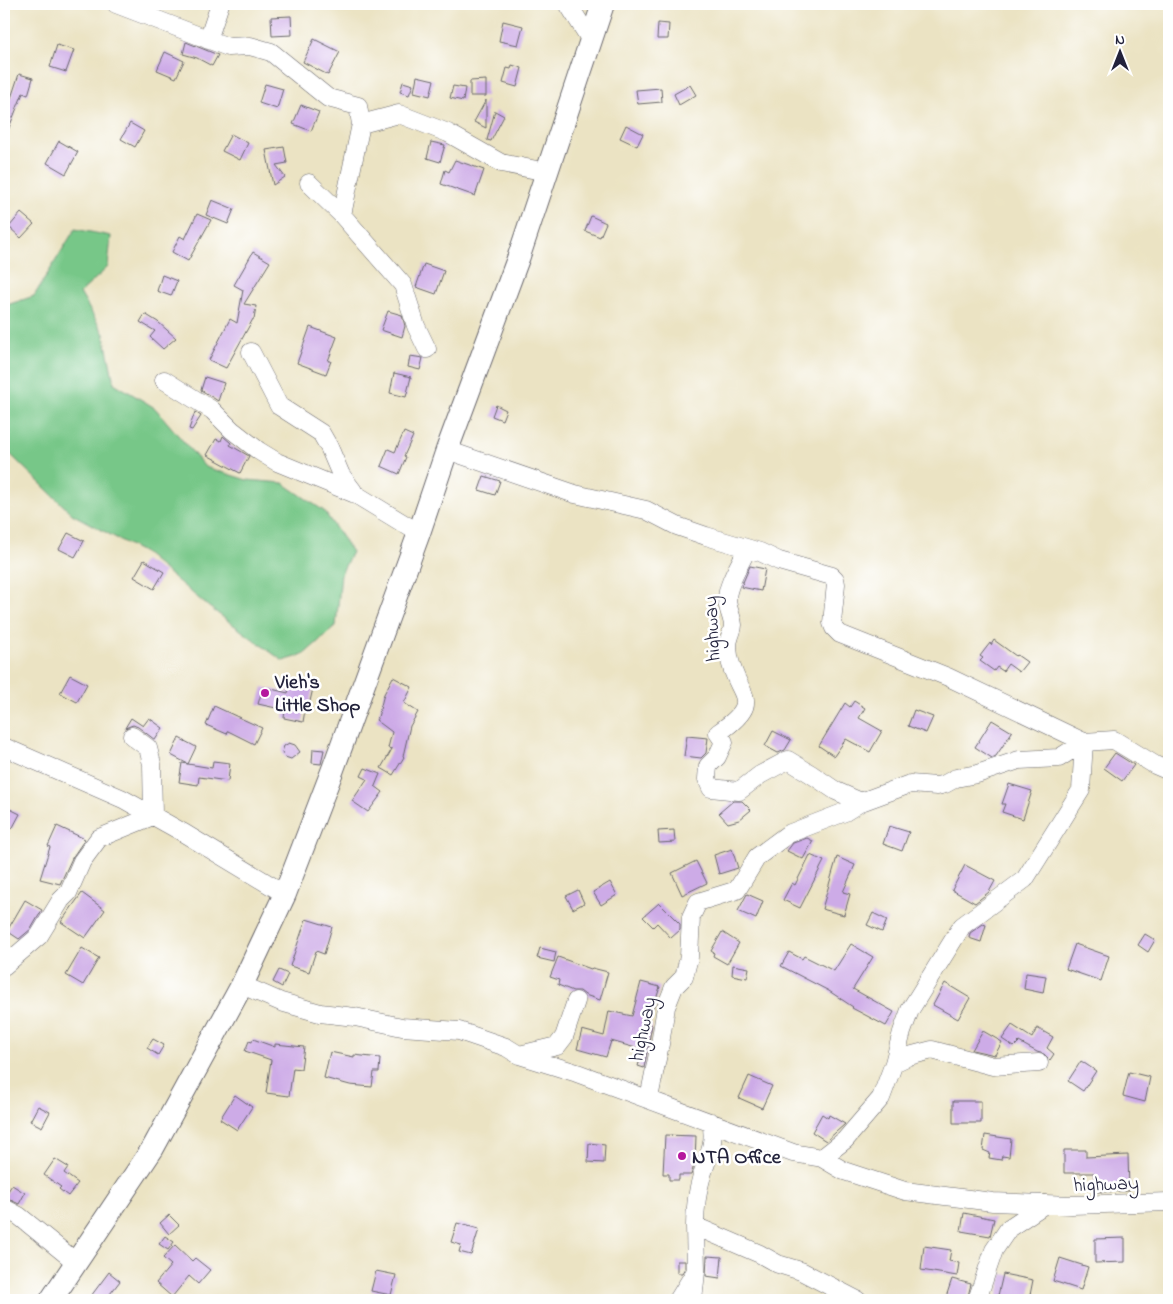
<svg xmlns="http://www.w3.org/2000/svg" width="1173" height="1304" viewBox="0 0 1173 1304" font-family="'Indie Flower',sans-serif">
<rect width="100%" height="100%" fill="#fff"/>
<filter id="ink" filterUnits="userSpaceOnUse"><feTurbulence type="fractalNoise" baseFrequency=".02" numOctaves="2"/><feDisplacementMap in="SourceGraphic" scale="10" xChannelSelector="R" yChannelSelector="G"/><feConvolveMatrix kernelMatrix="1 2 1 2 8 2 1 2 1" color-interpolation-filters="sRGB"/></filter>
<filter id="wash" filterUnits="userSpaceOnUse"><feTurbulence type="fractalNoise" baseFrequency=".0096" numOctaves="4" result="noise"/><feDisplacementMap in="SourceGraphic" scale="20" xChannelSelector="R" yChannelSelector="G"/><feGaussianBlur stdDeviation="1.12" result="paint"/><feColorMatrix in="noise" values="0 0 0 0 0 0 0 0 0 0 0 0 0 0 0 0 0 1.4 0 .05"/><feComposite in="paint" operator="in"/></filter>
<g filter="url(#wash)">
<rect width="100%" height="100%" fill="#ebe3c3"/>
<!-- green -->
<path fill="#77c788" stroke="#4c7462" d="M75 229 111 236 108 267 80 293 104 334 114 383 155 408 205 467 247 480 283 483 324 511 352 552 341 574 336 626 303 655 283 661 209 607 144 553 72 514 8 452 4 445V306L34 296Z"/>
<g id="blocks">
<!-- building -->
<path fill="#cdabe7" d="M291 16 292 35 272 36 271 17Z
M503 21 523 26 518 45 499 41Z
M658 23 669 24 668 39H657Z
M314 39 340 52 328 75 303 62Z
M186 42 218 55 212 66 197 58 183 54Z
M57 45 74 50 66 72 50 67Z
M165 52 184 61 176 78 157 70Z
M512 65 522 68 517 87 503 83 507 68 511 69Z
M19 74 33 78 28 95 23 93 4 140V96L11 98Z
M417 76 434 80 430 96 414 92Z
M486 80V96H470V81Z
M403 82 413 85 409 95 400 92Z
M265 84 283 89 277 109 259 103Z
M690 85 696 95 679 105 674 94Z
M453 86 465 88 463 101 450 98Z
M661 88 662 102 638 104 636 90Z
M486 100V128L474 122Z
M301 105 319 112 311 131 293 124Z
M495 111 504 116 491 141 487 140Z
M130 123 144 131 135 147 121 139Z
M626 125 643 134 637 146 620 138Z
M231 134 248 143 240 160 222 151Z
M59 141 78 152 66 174 47 163Z
M431 142 445 145 440 162 427 158Z
M284 147 287 163 276 165 285 177 273 185 266 150Z
M455 160 484 170 475 196 441 184 445 170 449 172Z
M212 200 234 209 228 224 206 215Z
M21 213 34 224 21 238 9 227Z
M197 214 211 220 188 261 172 252 180 236 185 239Z
M591 216 606 223 600 237 585 231Z
M253 252 270 262 244 304 256 306 254 319H253L226 368 209 360 230 319 237 323 243 290 234 285Z
M424 264 444 271 436 294 416 287Z
M162 275 177 281 171 296 157 291Z
M388 311 402 315 405 326 402 337 381 330Z
M145 314 158 322 176 338 163 349 150 337 155 331 140 322Z
M310 327 337 337 328 361H331L326 374 297 363Z
M410 356 423 358 420 370 408 367Z
M394 373 411 377 406 397 390 393Z
M205 377 224 383 218 401 201 390Z
M496 405 506 410 502 420 492 416Z
M195 412 201 416 192 430 189 429Z
M404 432 413 436 404 456 406 457 399 474 381 466 388 449 395 452Z
M223 436 231 443 230 445 249 456 240 473 207 455 216 439 221 441Z
M484 476 500 481 495 495 479 490Z
M68 533 84 541 75 557 59 549Z
M144 560 164 572 154 589 134 577Z
M750 566 765 569 761 591 741 587Z
M994 640 1016 656 1017 655 1027 662 1019 672 1008 664 1003 671 997 667 994 671 980 661 983 658 980 656 990 643 991 645Z
M70 675 87 684 77 702 60 693Z
M393 677 412 687 404 703 418 712 410 726 403 756 404 757 393 775 381 768 392 749 388 748 392 732 376 720 378 717 384 694Z
M291 679 314 684 308 710H305L303 722 284 718 285 710 258 704 263 687 288 693Z
M854 701 865 708 859 718 882 731 870 752 846 739 834 756 819 746 845 703 850 707Z
M214 706 262 728 254 744 228 731 227 734 206 725Z
M914 710 933 717 926 733 908 726Z
M131 718 143 726 149 718 163 728 155 740 138 727 133 725 125 728Z
M992 720 1012 732 996 756 992 758 975 747Z
M773 731 791 740 785 750 778 753 765 746Z
M687 736 708 738 706 753 701 758 684 756Z
M179 738 196 747 188 764 171 755Z
M289 743 295 745 300 752 291 759 285 757 282 752 284 746Z
M313 749 324 750 321 764 312 763Z
M1115 753 1134 765 1122 781 1104 768Z
M213 761 230 763 228 781 199 777 198 785 179 782 182 763 212 768Z
M365 768 380 774 375 786 383 792 368 812 352 801 367 779 361 776Z
M1009 784 1032 791 1023 819 1002 812 1005 804H1002Z
M733 801H742L751 810 739 820 728 823 719 813Z
M4 806 20 814 12 829 4 825Z
M57 826 85 839 72 858 60 884 40 879 50 847 48 846Z
M889 826 909 832 902 851 883 844Z
M674 830 675 842 659 843 658 831Z
M807 838 813 841 803 859 787 851 793 843Z
M732 849 738 868 719 874 714 855Z
M810 855 824 861 800 908 783 900 792 883 795 885Z
M837 857 855 865 843 892 850 894 844 915 822 909Z
M696 861 707 883 682 895 672 873Z
M965 865 995 881 989 892 975 903 952 890Z
M610 882 617 895 601 905 593 892Z
M578 890 584 903 573 909 566 896Z
M82 893 105 910 85 938 61 922Z
M747 894 763 901 756 919 738 911Z
M25 900 42 910 31 929 19 939 7 931Z
M659 903 680 924V930L671 938 657 923 653 927 643 917Z
M873 913 887 920 882 932 867 925Z
M306 919 332 927 324 954 316 951 309 972 290 966Z
M983 924 986 925 981 942 969 938 970 933Z
M722 932 739 943 727 964 713 956 714 953 711 951Z
M1145 934 1155 940 1148 952 1138 945Z
M851 944 873 957 853 989 894 1012 886 1026 852 1008 853 1007 829 991 781 966 789 952 802 959 804 956 834 971Z
M1075 944 1109 956 1101 981 1066 969Z
M82 948 99 958 83 985 66 975Z
M540 948 556 952 554 962 537 958Z
M558 957 591 969 592 968 608 972 600 1000 585 995 580 991H573L558 985 559 980 550 977Z
M733 965 749 968 747 978 732 975Z
M279 970 288 974 282 987 273 982Z
M1026 973 1046 976 1043 993 1024 989Z
M641 982 660 987 648 1024 652 1025 644 1068 638 1066 643 1050 611 1041 606 1057 577 1049 582 1030 604 1036 609 1011 632 1016Z
M945 983 970 998 958 1019 933 1005Z
M1012 1025 1032 1038 1037 1028 1053 1037 1047 1048 1054 1054 1050 1060 1044 1054 1037 1052 1019 1042 1014 1047 1002 1039Z
M983 1031 1002 1042 995 1055 972 1050Z
M153 1039 164 1045 158 1055 147 1048Z
M253 1039 275 1047V1044L304 1047 301 1069 293 1068 289 1096 266 1093 271 1060 245 1051 249 1041 252 1042Z
M330 1052 354 1057V1055L380 1058 379 1072H374L372 1087 350 1085 324 1078Z
M1081 1061 1096 1071 1083 1091 1068 1081Z
M1129 1072 1150 1077 1145 1102 1123 1096Z
M749 1076 772 1086 762 1108 739 1098Z
M235 1095 252 1107 237 1130 220 1119Z
M953 1101H981V1123H953Z
M38 1106 50 1112 42 1127 30 1121Z
M822 1114 828 1118 829 1115 845 1124 826 1141 812 1132Z
M665 1135 696 1136 695 1162 691 1175H679V1180H669V1174H663Z
M985 1135 1011 1139 1009 1157 1002 1156 1001 1160 989 1158 990 1153 983 1150Z
M589 1143 605 1145 604 1163 588 1162Z
M1064 1150H1086V1157L1128 1155 1129 1191 1095 1192 1094 1173H1064Z
M55 1159 68 1167 64 1173 78 1183 68 1196 59 1189 61 1187 44 1175Z
M12 1185 25 1193 19 1204 4 1197Z
M964 1213 994 1219 990 1236 961 1231Z
M169 1215 179 1225 169 1234 160 1223Z
M457 1223 479 1229 471 1255 459 1252 461 1245 451 1242Z
M165 1236 174 1242 168 1250 159 1244Z
M1125 1238V1262L1095 1263V1239Z
M175 1245 192 1261 195 1258 210 1270 198 1284 189 1276 172 1297 156 1283 171 1265 163 1258Z
M924 1246 951 1250 949 1261 959 1263 957 1276 921 1270Z
M707 1256 722 1257 720 1278 706 1276Z
M1060 1258 1088 1267 1081 1290 1053 1281Z
M677 1261H685V1268L682 1273H677Z
M376 1271 396 1275 391 1295 371 1291Z
M109 1272 120 1281 110 1294H111L107 1300H88Z
M1003 1274 1033 1280 1029 1300H997Z
M952 1279 971 1284 967 1300H945Z"/>
</g>
</g>
<g filter="url(#ink)">
<use href="#blocks" fill-opacity="0" stroke="#68666b" stroke-width="1"/>
<g fill="none" stroke-linecap="round" stroke-linejoin="round">
<defs>
<path id="minor" d="M116 4 228 47 250 46 271 52 328 98 358 106 361 124 342 215
M568 4 590 39
M208 40 220 4
M361 124 399 114 448 133 501 163 547 172
M309 183 342 215 403 285 416 326 427 349
M251 352 279 406 321 433 329 447 341 475 353 491
M164 380 212 410 232 430 259 451 277 462 355 494 419 533
M447 450 575 494 646 510 677 526 706 536 760 552 779 561 832 576 835 579 836 584 832 623 834 628 840 634 948 677 1084 742 1081 790 1025 879 962 926 910 1010 902 1032 894 1063
M747 549C741 563 727 584 727 599 727 608 732 616 733 625 733 630 731 632 730 636 728 641 728 650 729 656 736 697 767 699 718 733L724 742 717 757 708 766 707 779 711 788 739 791 760 775 788 760 811 774 836 791 861 802
M4 747 123 799 182 832 285 894
M4 966 39 936 61 900 68 893 82 861 99 838 153 816 152 764 148 748 132 736
M242 985 281 1002 320 1013 355 1017 402 1027 459 1031 506 1047 519 1055 557 1046 564 1037 576 1001
M519 1055 577 1073 793 1153 822 1158 844 1171 905 1191 993 1202 1072 1205 1169 1202
M649 1098 660 1044 666 1007 674 987 684 977 689 957 691 917 698 902 737 890 757 857 788 834 845 812 861 802 910 784 937 786 945 784 956 778 977 774 1019 760 1059 758 1084 742 1114 740 1155 765 1169 771
M711 1122C716 1143 708 1156 702 1175 697 1192 695 1208 695 1226L760 1254 778 1264 801 1271 857 1300
M822 1158 845 1140 881 1098 894 1063 909 1056 932 1050 993 1066 1039 1063
M4 1208 19 1216 77 1263
M678 1300 694 1274
M693 1300 696 1272 695 1226
M979 1300 978 1297 994 1250 1009 1228 1045 1204"/>
<path id="major" d="M51 1300 153 1148 242 985 285 894 333 769 419 533 447 450 519 256 603 4"/>
</defs>
<!-- minor casing -->
<use href="#minor" stroke="#68666b" stroke-width="19"/>
<!-- major casing -->
<use href="#major" stroke="#68666b" stroke-width="24"/>
<!-- minor -->
<use href="#minor" stroke="#fff" stroke-width="18"/>
<!-- major -->
<use href="#major" stroke="#fff" stroke-width="22"/>
</g>
</g>
<!-- markers -->
<g fill="#b5179e" stroke="#fff" stroke-width="2">
<circle cx="265" cy="693" r="5"/>
<circle cx="682" cy="1156" r="5"/>
</g>
<g text-anchor="middle" stroke-width="5" stroke-linejoin="round" paint-order="stroke">
<!-- street labels -->
<g font-size="20" fill="#22223b" stroke="#fff">
<text transform="translate(711 629) rotate(-93)" y="7">highway</text>
<text transform="translate(642 1029) rotate(-78)" y="7">highway</text>
<text transform="translate(1106 1183) rotate(-2)" y="7">highway</text>
</g>
<!-- poi labels -->
<g font-size="20" font-weight="bold" fill="#22223b" stroke="#fff" text-anchor="start">
<text x="275" y="688">Vieh's<tspan x="275" dy="23">Little Shop</tspan></text>
<text x="692" y="1163">NTA Office</text>
</g>
</g>
<!-- margin -->
<rect width="1173" height="1304" fill="none" stroke="#fff" stroke-width="20"/>
<!-- north arrow -->
<g transform="translate(1120 52)" stroke="#ffffff" stroke-width="4" paint-order="stroke">
<path d="M0-4L9 19L0 12L-9 19Z" fill="#22223b"/>
<text y="-8" font-size="14" font-weight="bold" text-anchor="middle" fill="#22223b">N</text>
</g>
</svg>
